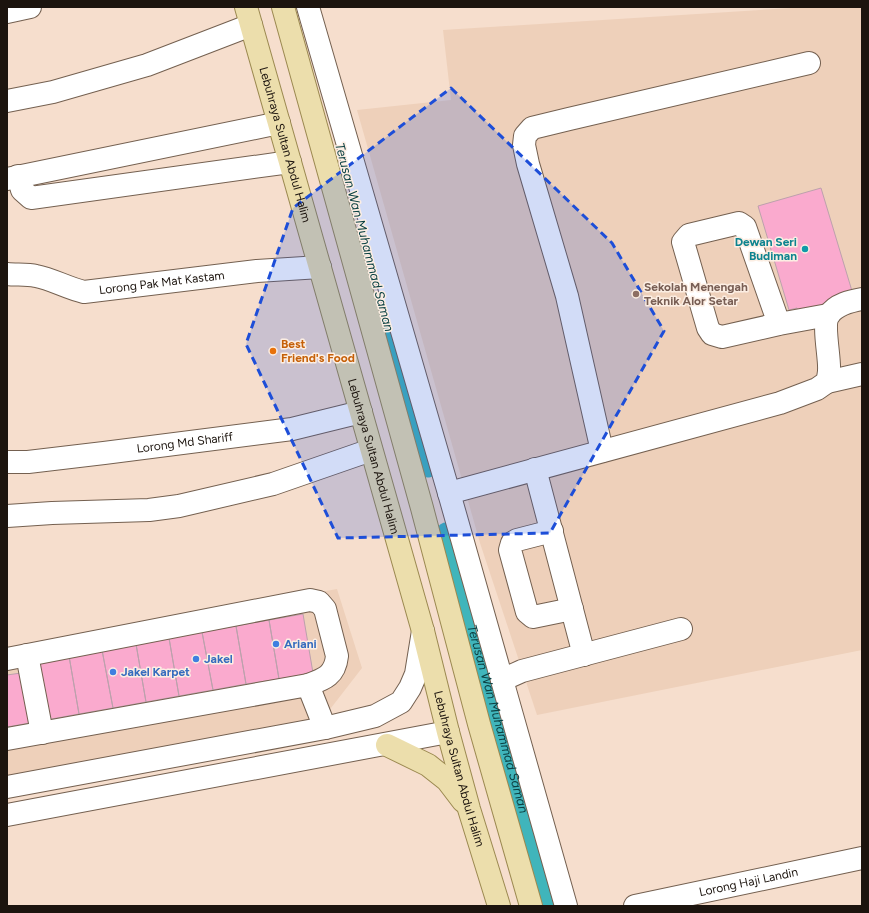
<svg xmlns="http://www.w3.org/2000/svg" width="869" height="913" viewBox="0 0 869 913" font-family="Figtree,sans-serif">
<rect width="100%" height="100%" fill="#f6decd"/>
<!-- built -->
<path fill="#eed0ba" d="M807 7H862V650L537 715 480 543 357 110 451 100 443 30Z
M337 589 362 668 331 708 298 726 7 777V650Z"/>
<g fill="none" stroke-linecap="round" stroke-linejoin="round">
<!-- canal -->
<g stroke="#40b5bb" stroke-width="19">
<path d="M388 320 428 468"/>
<path id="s1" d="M446 532 551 906"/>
</g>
</g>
<!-- building -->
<path fill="#faaace" stroke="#bca1ac" d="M821 188 852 291 846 300 799 314 797 308 789 310 758 206Z
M303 614 313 673 279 679 269 620Z
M269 620 279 679 246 684 236 626Z
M236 626 246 684 213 690 202 632Z
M202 632 213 690 179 696 169 638Z
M169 638 179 696 146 702 136 644Z
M136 644 146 702 113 708 102 650Z
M102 650 113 708 79 714 69 656Z
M69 656 79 714 46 720 36 662Z
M21 673 30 723 7 727V675Z"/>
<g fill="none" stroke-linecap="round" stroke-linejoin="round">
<defs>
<g id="minor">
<path d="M308 7 451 500 566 906"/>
<path d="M7 12 30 7"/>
<path d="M7 101 53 92 147 65 251 25"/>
<path d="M18 176 22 190 31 198 290 162"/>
<path d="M7 179 279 123"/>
<path id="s2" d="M7 274C16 275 27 274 36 276 52 279 67 288 84 292L257 271 320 267"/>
<path d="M779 324 745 227 739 223 689 235 683 242 708 328 712 334 722 337 779 324 828 315"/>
<path d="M827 382 862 374"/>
<path d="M602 451 567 296 528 164 524 145 525 136 532 128 569 119 809 63"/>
<path id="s3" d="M7 462H28L104 453 292 429 361 412"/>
<path d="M535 469 584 655"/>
<path d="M449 493 780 403 817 389 827 382C828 378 829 374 829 370 830 357 822 324 829 315 836 304 851 301 862 299"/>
<path d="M7 516 52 513 149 510 179 506 273 484 371 450"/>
<path d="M552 531 517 540 512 543 510 550 527 612 533 617 572 609"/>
<path d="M27 655 42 733"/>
<path d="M7 659 310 600 319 602 325 609 337 656C335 675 325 679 308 685"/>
<path d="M502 680 522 671 681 629"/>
<path d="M7 739 308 685 325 728"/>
<path d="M7 787 325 728 375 716 401 702 410 688 416 674 423 631"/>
<path d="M7 815 448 732"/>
<path id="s4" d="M635 906 862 858"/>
</g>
<g id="major">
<path id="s5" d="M246 7 423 631 448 732 469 809 499 906"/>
<path d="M283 7 422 508 479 724 531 906"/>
<path d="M387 745 428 765 447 780 463 801"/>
</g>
</defs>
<!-- minor casing -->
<use href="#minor" stroke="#746050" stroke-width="24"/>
<!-- major casing -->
<use href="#major" stroke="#9b8950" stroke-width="24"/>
<!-- minor -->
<use href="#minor" stroke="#fff" stroke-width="22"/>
<!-- major -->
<use href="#major" stroke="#ecdeac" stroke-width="22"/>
</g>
<!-- marked area -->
<path fill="#1d4ed8" fill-opacity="0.2" stroke="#1d4ed8" stroke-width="3" stroke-dasharray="8 5" stroke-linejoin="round" d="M451 88 612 243 664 331 550 533 338 538 246 344 293 208Z"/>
<!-- markers -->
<circle fill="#0f9aa8" stroke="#fceee3" stroke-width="1.5" cx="805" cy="249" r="4"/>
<circle fill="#8d6e63" stroke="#fceee3" stroke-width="1.5" cx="636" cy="294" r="4"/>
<circle fill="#e8710a" stroke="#fceee3" stroke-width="1.5" cx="273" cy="351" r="4"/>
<g fill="#3f7fe0" stroke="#fceee3" stroke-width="1.5">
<circle cx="276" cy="644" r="4"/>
<circle cx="196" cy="659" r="4"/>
<circle cx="113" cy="672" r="4"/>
</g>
<g text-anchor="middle" stroke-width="3" stroke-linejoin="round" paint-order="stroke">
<!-- street labels -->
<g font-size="12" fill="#1c140e" stroke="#fceee3">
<text dy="4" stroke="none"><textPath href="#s5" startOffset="143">Lebuhraya Sultan Abdul Halim</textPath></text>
<text dy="4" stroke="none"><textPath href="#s2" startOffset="158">Lorong Pak Mat Kastam</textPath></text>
<text dy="4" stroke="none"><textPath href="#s3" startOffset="179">Lorong Md Shariff</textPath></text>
<text dy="4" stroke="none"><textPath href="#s5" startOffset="467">Lebuhraya Sultan Abdul Halim</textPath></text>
<text dy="4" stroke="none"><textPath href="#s5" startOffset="791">Lebuhraya Sultan Abdul Halim</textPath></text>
<text dy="4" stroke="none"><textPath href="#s4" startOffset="116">Lorong Haji Landin</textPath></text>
</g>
<!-- culture labels -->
<g font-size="12" font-weight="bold" fill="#0d838f" stroke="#fceee3" text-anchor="end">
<text x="797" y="246">Dewan Seri<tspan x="797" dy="14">Budiman</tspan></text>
</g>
<!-- education labels -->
<g font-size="12" font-weight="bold" fill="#785e54" stroke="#fceee3" text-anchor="start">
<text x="644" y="291">Sekolah Menengah<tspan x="644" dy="14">Teknik Alor Setar</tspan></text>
</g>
<!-- food labels -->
<g font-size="12" font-weight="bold" fill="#c56008" stroke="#fceee3" text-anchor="start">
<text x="281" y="348">Best<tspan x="281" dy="14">Friend's Food</tspan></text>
</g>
<!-- shop labels -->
<g font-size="12" font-weight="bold" fill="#366cbe" stroke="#fceee3" text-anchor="start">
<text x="284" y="648">Ariani</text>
<text x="204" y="663">Jakel</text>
<text x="121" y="676">Jakel Karpet</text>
</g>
<!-- water labels -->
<g font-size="13" font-style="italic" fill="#0c4244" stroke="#fceee3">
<text transform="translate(365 237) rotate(75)" y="5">Terusan Wan Muhammad Saman</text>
<text dy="5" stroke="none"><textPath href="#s1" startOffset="194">Terusan Wan Muhammad Saman</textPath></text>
</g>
</g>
<!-- border -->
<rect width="869" height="913" fill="none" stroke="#1c140e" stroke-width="16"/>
</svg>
